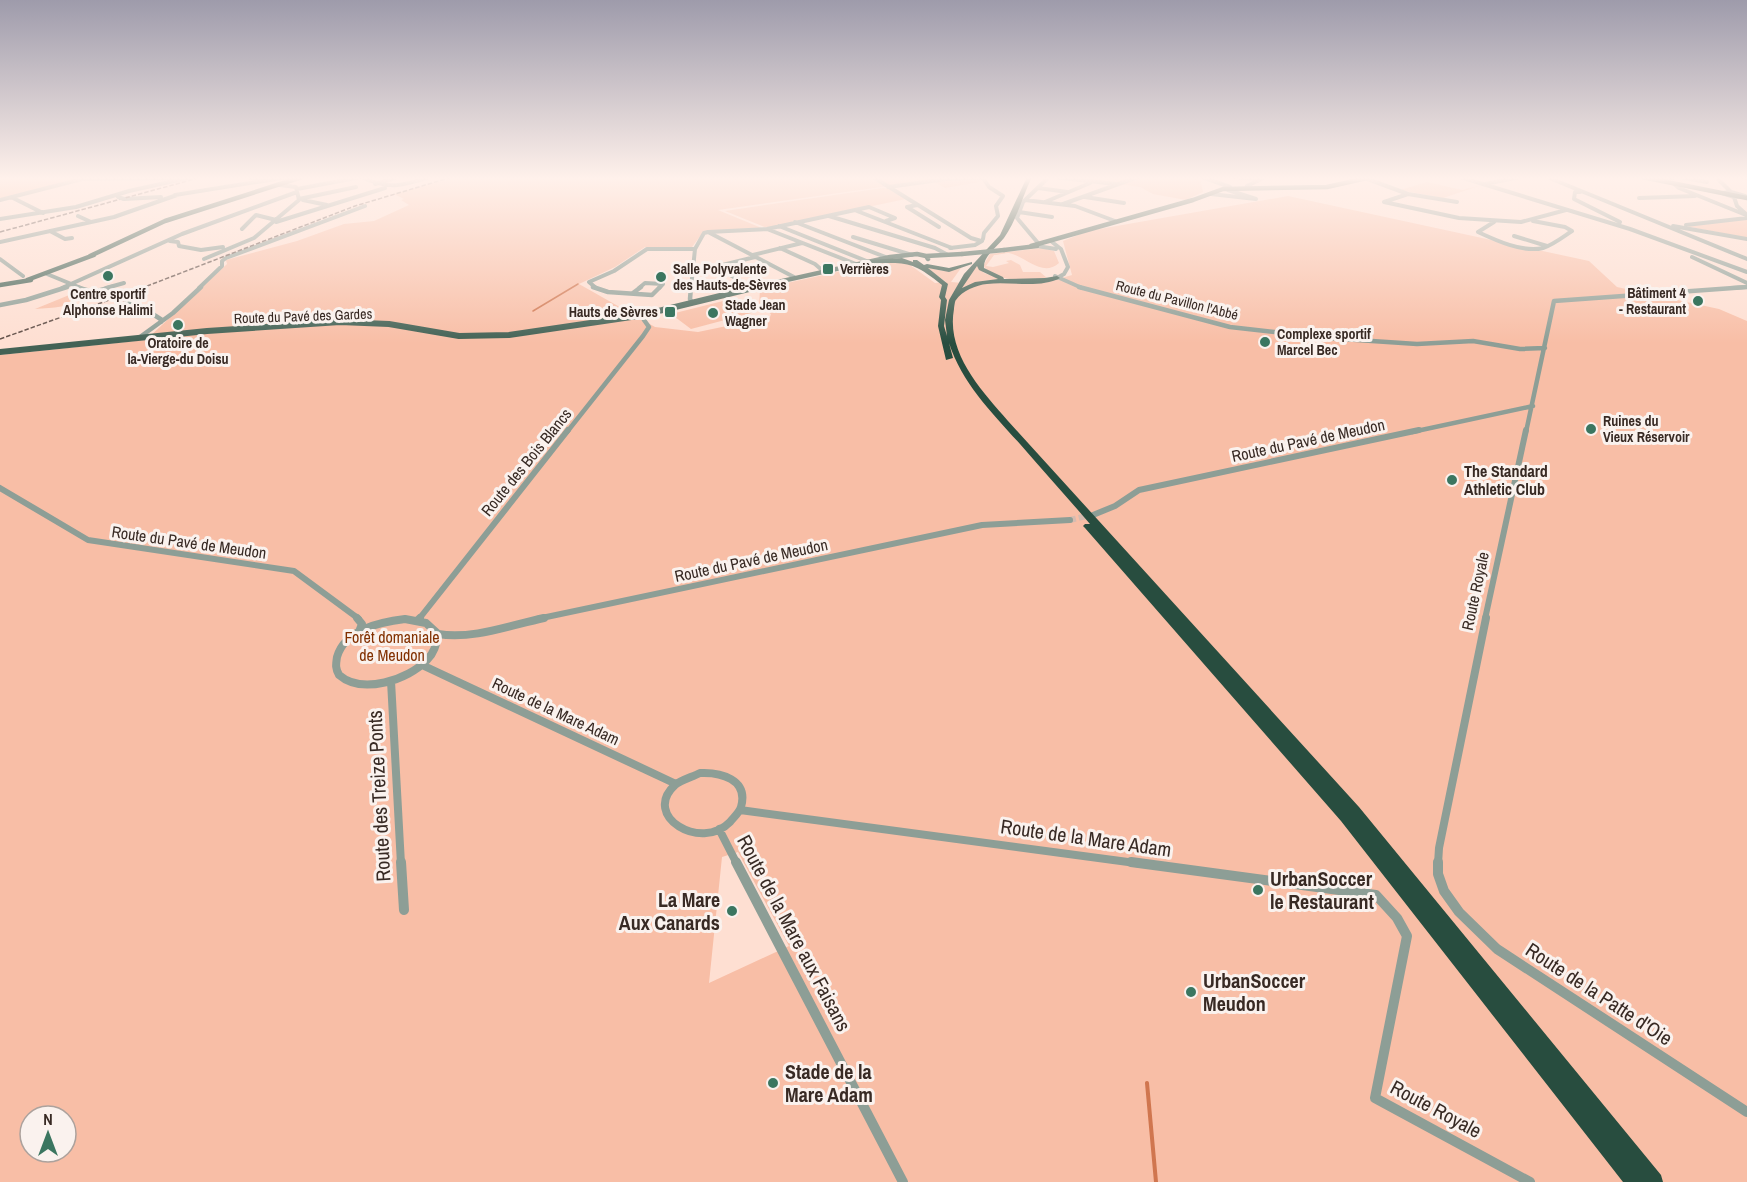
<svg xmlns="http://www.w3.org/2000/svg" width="1747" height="1182" viewBox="0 0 1747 1182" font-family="'Archivo Narrow',sans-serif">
<rect width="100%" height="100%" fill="#fedfd2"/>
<!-- green -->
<path fill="#f8bea6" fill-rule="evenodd" d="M0 177H87L0 200Z
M455 177H981L979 178 980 182 945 188 931 180 718 210 764 229 704 231 692 247H645L615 267 579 284 655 327 698 332 770 317 771 314 759 306 760 289 887 261 906 262 935 283 946 282 926 267 943 271 961 268 951 282 963 283 977 264 984 273 1001 279 978 283H1044L1072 275 1063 241 1088 231 1288 196 1589 261 1617 287 1719 309 1747 321V1182H0V355L146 340 227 264 226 260 297 241 344 224 374 221 409 205 401 200 404 199 394 194ZM738 852 789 946 709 983 722 857ZM30 1116H66V1152H30Z
M1072 177H1196L1201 182 1203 192 1186 200 1153 194 1140 187Z
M1427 182 1462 190 1482 185 1443 198 1400 190Z
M883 188 889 189 906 199 767 228 725 211Z
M1747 219V238L1685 226Z
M1042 248 1054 251 1059 263C1042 278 1027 257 1009 253 1005 253 998 255 994 255L986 266 993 267 1009 263 1006 261 1011 260 1020 265 1023 272H1040L1047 278C1027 281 997 283 983 266L990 254Z
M79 291 98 295H85C69 309 54 307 35 309Z
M735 298 755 312 691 329 671 314Z"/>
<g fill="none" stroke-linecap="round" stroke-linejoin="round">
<!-- stream-far1 -->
<path stroke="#d0764f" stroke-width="1.5" d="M533 311 578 284"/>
<!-- stream -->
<path stroke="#d0764f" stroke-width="4" d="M1147 1083 1156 1182"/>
<!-- minor-tunnel-far1 -->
<path stroke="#d6bbaf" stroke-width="4.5" stroke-dasharray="4.5 2" stroke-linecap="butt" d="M104 295 127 301"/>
<!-- minor-tunnel -->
<path stroke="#d6bbaf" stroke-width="6" stroke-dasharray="6 3" stroke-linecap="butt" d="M1070 520 1091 515"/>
<!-- minor-far4 -->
<path stroke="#8d9e96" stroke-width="4" d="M243 177 263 179
M361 177C390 190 401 186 430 177
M873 177 971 238 981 241
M1053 177 1116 184
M1202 177 1230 187
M1231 177 1259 179
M1362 177 1408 194 1384 202 1459 218 1521 222 1566 210
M1460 177 1630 229 1747 272
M1547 177 1747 259
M1663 177 1673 178
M1679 177 1707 182
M1716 177 1731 192
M1742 177 1747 178
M983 178 989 187 1003 196 996 206 998 216 984 233 983 239
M1673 183 1679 188 1746 215
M375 184 398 177
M1485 184 1520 177
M1247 186 1265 177
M888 187 946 179 987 177
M1038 188 1068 192
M297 189 361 177
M1580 192H1575L1574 199 1620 222
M1731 192 1745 196 1734 197 1722 193Z
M1211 194 1256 199 1228 190
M1408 194 1457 202
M175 195 288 177
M1085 197 1124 203
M1734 197 1737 206 1746 214
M13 198 43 213
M1639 198 1695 196
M124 199 161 197
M299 199 356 187
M0 200 82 179 179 178
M303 200 327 205
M1025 200 1075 206 1115 221
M1045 202 1090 183
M1063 204 1138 177
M917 205 907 207 939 227
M857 211 952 248
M1019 212 1052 217
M78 216 91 222
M829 216 935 248 948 255
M0 219 76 207 129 191 192 177
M276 222 385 188
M795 222 888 258
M1494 222 1478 232C1495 240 1523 253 1543 248 1553 245 1563 237 1572 231L1565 227 1533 221
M1686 225 1747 218
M779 226 869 262
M1673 226 1747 239
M242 229 256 215 276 220
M767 229 856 264
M50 231 65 239 72 238
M708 232 767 229 869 207 895 218 886 221
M708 232 794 277
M1514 236 1547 246
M853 237 912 255
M170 241 178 242 179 246 201 250 223 247
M0 242 114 217 177 195
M1052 242 1061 249 1068 267 1064 274 1057 278
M1038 243 1017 218 1023 202 1049 177
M1037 246 1056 249
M780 248 815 264 823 271
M950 248 975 245 982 241
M753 255 802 243
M1692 257 1747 283
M0 259 23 276
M204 259 254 238 299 200 296 187 280 185
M694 272 755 257
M725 272 753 288
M47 274 81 288
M1055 276 1082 288
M62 288 182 234 297 192
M106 288 124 283
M199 288 222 266V261L226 258 365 206
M596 288 589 282 614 271 647 249H695
M639 288 645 283 663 284 659 288
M691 288 695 249 704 233 708 232
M1731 288 1747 287"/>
<!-- minor-far3 -->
<path stroke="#8d9e96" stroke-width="4.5" d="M76 287 104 295
M593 287 608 292 652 295 660 287
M691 287 690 299 692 303
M751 287 753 288
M1079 287 1230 327 1327 338 1417 344 1473 341 1520 349 1545 348
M97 291 112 287
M633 293 641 287
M127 301 137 304 162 320 161 322
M0 305 26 300 67 287
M140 337 173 313 201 287
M567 432 643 336 649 327 644 320
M1412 432 1533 406
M1526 432 1554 301 1747 287"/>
<!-- minor-far2 -->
<path stroke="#8d9e96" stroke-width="6" d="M0 488 88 540 294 571 359 619
M1093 515 1115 506 1139 490 1419 430
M402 619H407
M419 619 568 430
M537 619 982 525 1070 520
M1485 619 1526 430"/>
<!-- minor-far1 -->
<path stroke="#8d9e96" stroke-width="8" d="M357 618 362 624 359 632
M405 619 426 623 438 634C436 644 435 652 427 660 408 680 362 695 339 675 335 668 336 664 337 657 345 629 381 622 405 619Z
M418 620 420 618
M438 634C472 640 511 625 544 618
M422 665 676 784
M391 681 401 864
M700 773C720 772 749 779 741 807 739 813 734 817 730 822 701 852 641 816 675 785 681 780 692 777 700 773Z
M740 810 1143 864
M719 829 737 864
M1438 864 1439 848 1486 618"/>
<!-- minor -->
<path stroke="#8d9e96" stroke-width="10" d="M401 862 404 910
M736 862 903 1182
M1131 862 1376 895 1397 918 1407 936 1375 1098 1530 1182
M1438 862V874L1444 891 1459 912 1497 949 1747 1112"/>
<!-- major-far1 -->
<path stroke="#436255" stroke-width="4.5" d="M1642 177 1747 198
M1031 246 1193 200 1223 189 1327 187 1367 178
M1004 250 1037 246
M90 256 165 221 302 177
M926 256 962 254
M27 280 94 255
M0 285 31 280
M751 288 890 257 917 254 926 256 928 259"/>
<!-- major -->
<path stroke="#436255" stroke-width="6" d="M0 352 207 331 340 322 389 324 459 336 509 335 638 316 757 287"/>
<!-- highway -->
<path fill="#284d3f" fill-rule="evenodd" d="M1027 177H1032C1022 197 1017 220 1004 238 997 247 983 256 984 268L1003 277 1004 279 1045 278 1057 276 1060 278C1040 289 1010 281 987 284 976 285 962 291 956 300 955 300 954 308 954 309 946 353 981 390 1008 421L1359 807 1661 1175 1663 1182H1623L1341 821 1085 528 1083 526 1085 524H1090C1067 497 1043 471 1020 444 992 413 962 383 949 343L953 358 946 360 938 326 941 300 939 297 942 285C912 261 906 262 869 264L866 262 869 260 902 258 913 262V260H917L924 265 927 264 949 268 972 262V264L949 272 928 268 948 284 945 297 947 300 944 326 947 336 945 320 949 300 964 274 1000 235ZM977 266 979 270 998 279 975 282 962 288Z"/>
<!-- rail -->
<path stroke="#5f4d46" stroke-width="1.5" stroke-dasharray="4.5 2" stroke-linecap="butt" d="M0 232 202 177
M0 339 129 293 355 206 452 177"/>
<!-- minor-bridge -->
<path stroke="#8d9e96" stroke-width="4" d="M118 197 124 199"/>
<!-- major-bridge -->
<path stroke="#436255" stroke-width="4.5" d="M962 254 1004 250"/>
</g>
<!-- sky -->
<linearGradient id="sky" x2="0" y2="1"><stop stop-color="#9e9bab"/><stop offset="0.52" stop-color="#fff1eb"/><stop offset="1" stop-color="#fff1eb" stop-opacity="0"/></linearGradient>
<rect width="1747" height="343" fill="url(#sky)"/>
<!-- markers -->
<g fill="#3b7660" stroke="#faf2ee" stroke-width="2">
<rect x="822" y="263" width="12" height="12" rx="3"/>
<circle cx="108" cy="276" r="6"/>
<circle cx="661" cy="277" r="6"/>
<circle cx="1698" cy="301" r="6"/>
<rect x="664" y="306" width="12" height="12" rx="3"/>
<circle cx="713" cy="313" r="6"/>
<circle cx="178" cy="325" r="6"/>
<circle cx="1265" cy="342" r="6"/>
<circle cx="1591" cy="429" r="6"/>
<circle cx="1452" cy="480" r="6"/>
<circle cx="1258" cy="890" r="6"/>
<circle cx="732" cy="911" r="6"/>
<circle cx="1191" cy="992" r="6"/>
<circle cx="773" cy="1083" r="6"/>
</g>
<g text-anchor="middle" stroke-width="6" stroke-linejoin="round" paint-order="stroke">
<!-- far-poi labels -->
<g font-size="14" font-weight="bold" fill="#382a24" stroke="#faf2ee" text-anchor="start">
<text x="673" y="274">Salle Polyvalente<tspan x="673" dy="16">des Hauts-de-Sèvres</tspan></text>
<text x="840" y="274">Verrières</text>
<text x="1686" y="298" text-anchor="end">Bâtiment 4<tspan x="1686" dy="16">- Restaurant</tspan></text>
<text x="108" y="299" text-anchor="middle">Centre sportif<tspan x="108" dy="16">Alphonse Halimi</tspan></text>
<text x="725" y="310">Stade Jean<tspan x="725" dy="16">Wagner</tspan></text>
<text x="658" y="317" text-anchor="end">Hauts de Sèvres</text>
<text x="1277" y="339">Complexe sportif<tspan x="1277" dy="16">Marcel Bec</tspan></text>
<text x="178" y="348" text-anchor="middle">Oratoire de<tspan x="178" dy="16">la-Vierge-du Doisu</tspan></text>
<text x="1603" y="426">Ruines du<tspan x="1603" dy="16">Vieux Réservoir</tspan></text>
</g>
<!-- far-street labels -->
<g font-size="14" fill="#382a24" stroke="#faf2ee">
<text transform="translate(1177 300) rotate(14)" y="5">Route du Pavillon l'Abbé</text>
<text transform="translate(303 316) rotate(-2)" y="5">Route du Pavé des Gardes</text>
</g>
<!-- street labels -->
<g font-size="16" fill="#382a24" stroke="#faf2ee">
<text transform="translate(1308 440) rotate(-12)" y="6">Route du Pavé de Meudon</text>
<text transform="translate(526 462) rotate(-51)" y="6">Route des Bois Blancs</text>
<text transform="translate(189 542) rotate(8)" y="6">Route du Pavé de Meudon</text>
<text transform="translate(751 560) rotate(-12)" y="6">Route du Pavé de Meudon</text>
<text transform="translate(1475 591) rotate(-78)" y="6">Route Royale</text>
<text transform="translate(556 711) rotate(25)" y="6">Route de la Mare Adam</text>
</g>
<!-- poi labels -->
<g font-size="16" font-weight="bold" fill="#382a24" stroke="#faf2ee" text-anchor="start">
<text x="1464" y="477">The Standard<tspan x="1464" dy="18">Athletic Club</tspan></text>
</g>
<!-- park labels -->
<g font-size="16" fill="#823000" stroke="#faf2ee">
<text x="392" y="643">Forêt domaniale<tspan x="392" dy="18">de Meudon</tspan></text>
</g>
<!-- near-street labels -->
<g font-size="20" fill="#382a24" stroke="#faf2ee">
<text transform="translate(379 796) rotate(-93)" y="7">Route des Treize Ponts</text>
<text transform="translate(1086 838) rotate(8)" y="7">Route de la Mare Adam</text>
<text transform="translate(794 933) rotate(62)" y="7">Route de la Mare aux Faisans</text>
<text transform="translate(1599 994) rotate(33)" y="7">Route de la Patte d'Oie</text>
<text transform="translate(1436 1109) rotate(28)" y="7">Route Royale</text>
</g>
<!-- near-poi labels -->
<g font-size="20" font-weight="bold" fill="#382a24" stroke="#faf2ee" text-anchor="start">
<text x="1270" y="886">UrbanSoccer<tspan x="1270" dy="23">le Restaurant</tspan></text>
<text x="720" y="907" text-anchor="end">La Mare<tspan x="720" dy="23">Aux Canards</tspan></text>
<text x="1203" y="988">UrbanSoccer<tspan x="1203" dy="23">Meudon</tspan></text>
<text x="785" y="1079">Stade de la<tspan x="785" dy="23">Mare Adam</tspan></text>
</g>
</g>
<!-- north arrow -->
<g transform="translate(48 1134)"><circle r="28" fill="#faf2ee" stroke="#aca29d" stroke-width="1.5"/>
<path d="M0-4.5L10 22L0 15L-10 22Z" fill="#3b7660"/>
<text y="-9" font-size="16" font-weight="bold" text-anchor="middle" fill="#382a24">N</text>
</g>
</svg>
